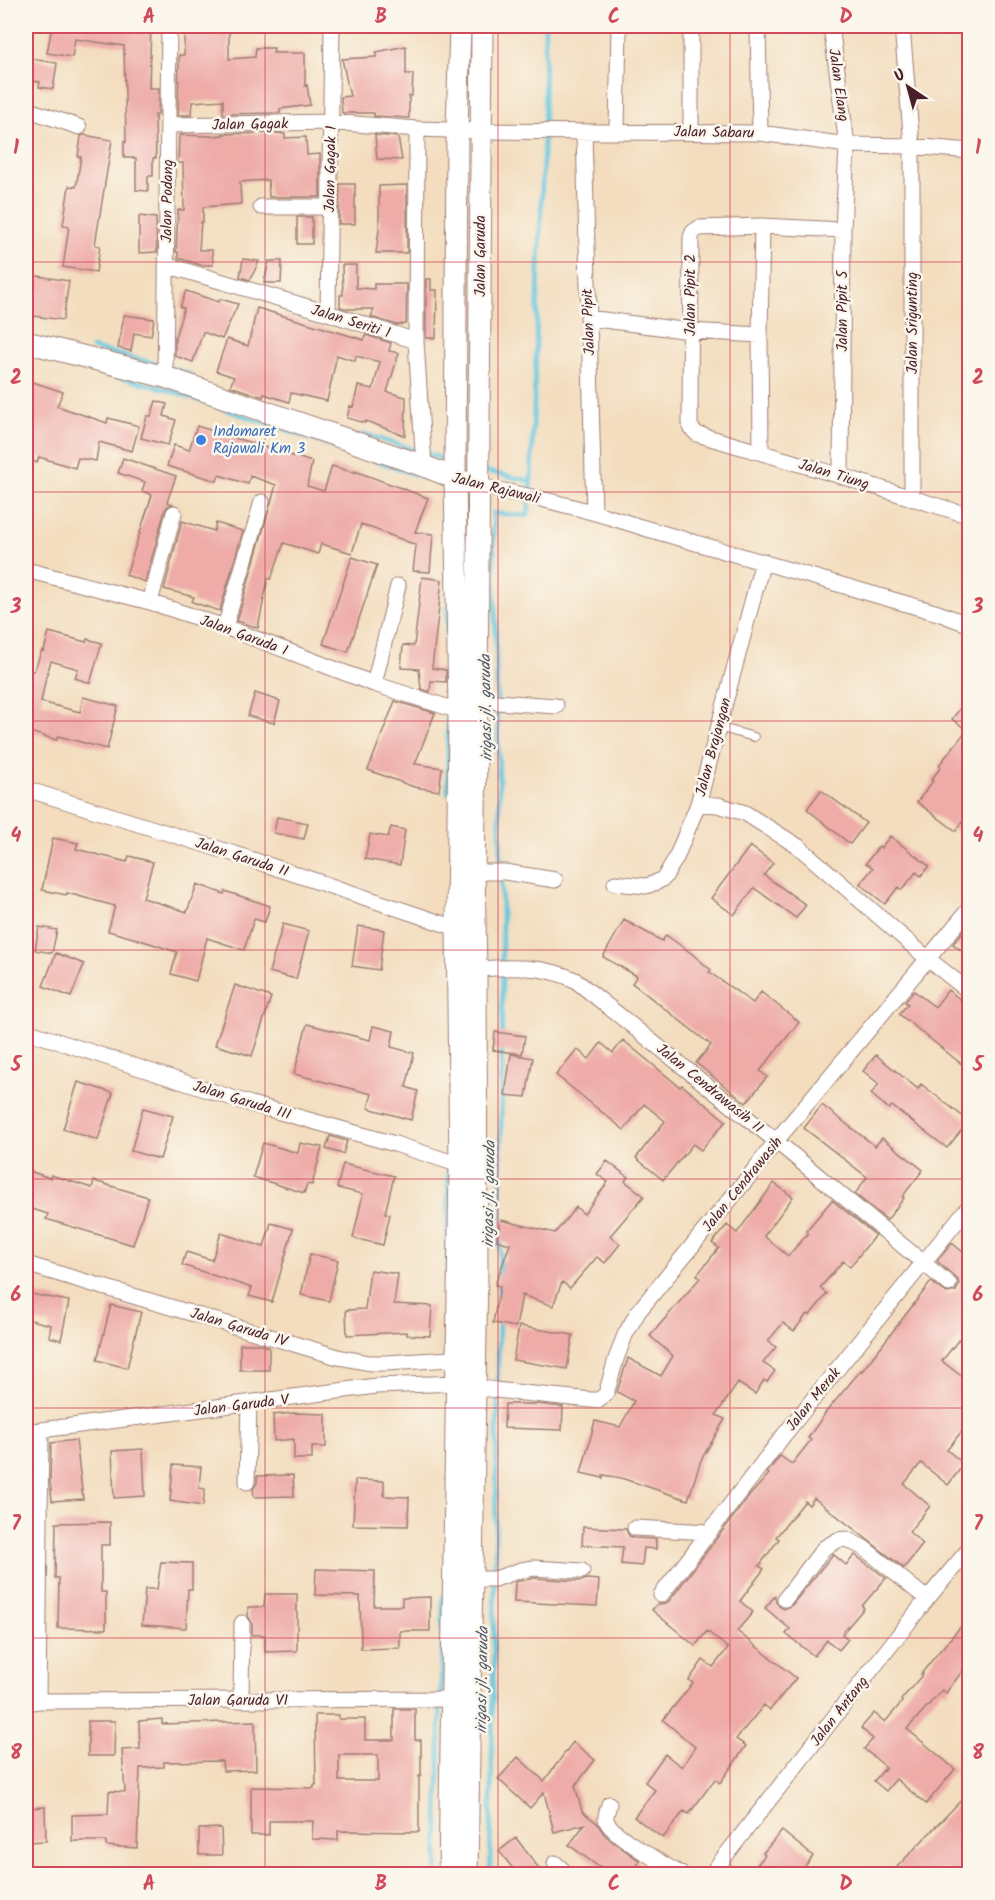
<svg xmlns="http://www.w3.org/2000/svg" width="995" height="1900" viewBox="0 0 995 1900" font-family="Kalam,sans-serif">
<rect width="100%" height="100%" fill="#fbf7ec"/>
<filter id="ink" filterUnits="userSpaceOnUse"><feTurbulence type="fractalNoise" baseFrequency=".0167" numOctaves="2"/><feDisplacementMap in="SourceGraphic" scale="12" xChannelSelector="R" yChannelSelector="G"/><feConvolveMatrix kernelMatrix="1 2 1 2 8 2 1 2 1" color-interpolation-filters="sRGB"/></filter>
<filter id="wash" filterUnits="userSpaceOnUse"><feTurbulence type="fractalNoise" baseFrequency=".008" numOctaves="4" result="noise"/><feDisplacementMap in="SourceGraphic" scale="24" xChannelSelector="R" yChannelSelector="G"/><feGaussianBlur stdDeviation="1.35" result="paint"/><feColorMatrix in="noise" values="0 0 0 0 0 0 0 0 0 0 0 0 0 0 0 0 0 1.4 0 .05"/><feComposite in="paint" operator="in"/></filter>
<g filter="url(#wash)">
<rect width="100%" height="100%" fill="#f3ddbe"/>
<g fill="none" stroke-linecap="round" stroke-linejoin="round">
<!-- stream -->
<path stroke="#60c6de" stroke-width="4.5" d="M92 348 165 366 191 375
M66 363 166 389 429 479
M364 434 450 461
M484 471 531 481
M447 607 448 793
M502 1037V913L493 513 528 516 531 481 544 132 545 26
M500 1229 502 1045
M499 1295 500 1237
M446 1381 449 1126
M437 1874 443 1597
M490 1874 499 1318"/>
</g>
<g id="blocks">
<!-- building -->
<path fill="#eeaba8" fill-rule="evenodd" d="M52 26H151L149 88H159L158 115H155L156 158H153V176H148V191L136 190V158H124V141L126 142 124 46 75 39 72 57 47 53Z
M184 26H229V59L255 57 256 48H274L273 53H305V86L307 85 310 105 280 109V113L223 114V100L192 102 191 115H178L179 55H184Z
M406 46V74H413L412 96H409V118L374 116V113H342L341 97 350 96 342 59 376 57V52Z
M26 58 57 63 53 89 39 87 40 82 26 80Z
M282 133V134H285V138L306 137 307 155 320 154V197H269L268 180 240 182 241 204 203 207V222H201L199 250H212L213 265H201L178 258V252H176L178 210H184L183 163H178L179 135 211 136 223 135V134Z
M84 135 112 140 95 245 100 246 96 272 63 267 69 226 63 225 69 186 76 187 81 157H78L81 136Z
M375 135 398 137 402 160 377 159Z
M340 184H355V224H339Z
M407 185V253H376L379 229V186Z
M139 216 156 218 157 252 139 253Z
M297 217H312V244H297Z
M243 259 259 261 250 280 240 277Z
M269 261H282L281 283H264Z
M342 265H356V288L374 289V284H407L406 324 397 325 371 317 374 309H348L340 307V295H343Z
M26 274 69 281 63 320 26 315Z
M426 279H431V290H437L436 338H426Z
M186 291 219 302 220 299 238 304 222 339 203 332 193 362 175 356V337L184 308 180 307Z
M257 308 364 340 366 335 391 343 389 351 399 353 387 392 406 397 405 436 366 421 365 423 347 418 350 406 353 407 358 386 373 389 380 362 356 356 355 361 337 355 327 401 291 393 289 402 264 394 263 397 230 386 234 377 216 371 227 339 248 346Z
M124 315 154 319 151 336 134 333 131 351 118 348Z
M30 381 63 392 57 406 107 423 108 418 139 426 132 451 99 442 96 461 78 458 75 468 39 457 37 463 26 458V393Z
M156 401 167 404 164 416 176 420 168 445 141 438 147 416H151Z
M197 426 312 462 307 486 324 491 332 466 355 473V471L428 498 415 532 433 534 430 572 413 571 416 545 361 524 352 553 321 544 318 554 284 543 271 579 268 578 258 628 237 621 276 485 250 476 248 484 219 475 217 481 167 466 174 445 189 450Z
M123 458 176 476 167 502 173 504 168 506 165 510 145 582 126 575 152 495 142 491 145 482 118 473Z
M182 521 214 531 216 523 243 531 220 611 192 602 194 597 164 589Z
M352 557 377 565 348 652 323 644Z
M422 577 442 580 432 668 446 670V682L431 681 430 692 421 689 419 669 401 668 403 645 414 646Z
M49 632 86 642 87 639 102 643 90 683 75 678 78 669 51 661 46 677 41 702 80 712 83 697 118 706 107 749 58 736 57 740 26 731V670L34 671 42 650 44 651Z
M255 693 280 701 274 723 248 716Z
M969 697V813L956 831 917 802 933 781 931 780 941 767 939 765 967 730 952 719Z
M395 701 435 713 415 764 442 768 439 791 414 787 368 770Z
M821 790 866 823 850 844 807 809Z
M277 817 308 823 304 839 274 833Z
M391 827 405 830 400 865 365 859 370 834 388 837Z
M890 836 929 866 921 876 916 872 902 890 898 887 885 904 860 884 873 868 866 863 879 846 881 848Z
M53 838 78 843 76 849 127 862 129 856 153 862 143 898 187 912 197 884 224 894 225 891 270 906 265 922 254 919 244 950 207 938 196 981 171 974 177 952 137 939 108 931 115 906 67 893 66 895 42 890Z
M750 846 773 863 764 875 806 905 796 918 754 888 734 915 711 898Z
M624 920 662 941 666 935 691 953 711 970 709 972 753 1003 761 992 799 1022 760 1071 767 1077 746 1103 696 1063 711 1045 632 983 637 976 603 957Z
M283 924 309 931 296 979 269 972Z
M969 924V956L953 944Z
M358 926 384 930 379 970 352 966Z
M39 927 57 930 52 953 35 950Z
M56 953 84 964 71 997 43 986Z
M235 985 271 997 252 1056 215 1045Z
M948 990 969 1006V1070L899 1014 908 1004 905 1002 914 991 935 1007Z
M307 1024 370 1040 373 1026 394 1031 391 1047 414 1053 406 1087 418 1091 411 1120 368 1108 372 1094 294 1074Z
M495 1032 525 1036 522 1054 493 1050Z
M623 1040 680 1087 682 1085 726 1121 701 1150 693 1144 663 1180 636 1158 665 1121 644 1104 624 1130 556 1075 577 1049 589 1059 601 1043 613 1053Z
M511 1054 533 1058 526 1097 505 1095Z
M876 1055 918 1089 921 1084 969 1121 947 1148 892 1106 889 1109 871 1094 879 1084 863 1071Z
M78 1082 113 1093 98 1140 63 1129Z
M822 1105 875 1146 882 1138 923 1170 902 1197 904 1198 887 1220 855 1194 867 1177 804 1128Z
M143 1108 173 1116 160 1159 131 1151Z
M330 1136 347 1141 343 1154 326 1149Z
M263 1143 298 1153 300 1143 322 1147 312 1185 307 1184 304 1193 253 1177Z
M607 1161 628 1177 625 1181 644 1196 610 1236 620 1244 605 1263 597 1257 570 1288 562 1282 553 1306 522 1295 516 1327 493 1323 500 1286 495 1285 510 1244 496 1240 501 1220 555 1233 576 1207 584 1214 608 1182 597 1174Z
M343 1164 394 1176 385 1213 390 1214 383 1245 353 1238 363 1194 337 1188Z
M26 1170 50 1178 51 1175 92 1188 94 1181 148 1197 133 1245 46 1219 48 1214 26 1207Z
M774 1183 793 1197 764 1236 788 1256 808 1233 806 1231 832 1200 875 1235 850 1267 843 1261 820 1288 827 1294 810 1315 807 1314 794 1331 783 1323 768 1341 776 1347 763 1363 775 1371 767 1382 764 1380 755 1394 738 1383 716 1415 725 1419 701 1460 688 1500 621 1478 603 1475V1478L581 1473 595 1421 620 1427 634 1401 617 1392 628 1358 661 1376 673 1356 650 1336 700 1278 697 1275 719 1248 712 1243 727 1225 737 1233Z
M271 1223 293 1229 272 1302 249 1296 252 1288 182 1265 186 1252 212 1260 221 1233 264 1247Z
M952 1243 969 1257V1339L963 1334 942 1361 969 1382V1422L947 1450 964 1464 948 1485 921 1463 904 1484 930 1506 909 1532 923 1544 904 1568 814 1498 809 1505 805 1501 776 1537 779 1539 759 1566 764 1569 740 1601 753 1612 737 1631 796 1678 770 1710 764 1705 736 1739 746 1746 720 1783 715 1779 689 1814 684 1811 663 1838 634 1817 655 1790 645 1782 665 1754 682 1767 695 1747 663 1720 693 1683 689 1680 703 1660 713 1667 728 1648 707 1631 695 1646 652 1610 657 1604H664L669 1601 750 1495 769 1474 767 1473 780 1456 792 1464 811 1440 808 1438 826 1412 861 1370 862 1371 931 1282 947 1293 956 1291 959 1285 958 1280 937 1261Z
M310 1254 338 1260 329 1301 301 1295Z
M370 1270 398 1274 394 1304 432 1306 430 1336 407 1335V1332L347 1335 346 1310 365 1309Z
M26 1293 69 1301 61 1340 49 1337 51 1325 26 1319Z
M111 1305 141 1312 127 1368 97 1360Z
M519 1326 573 1335 567 1369 513 1360Z
M240 1344H260L269 1347V1370H240Z
M505 1404H538L563 1407 562 1430 504 1428Z
M294 1413 326 1414V1447H312V1459H294V1439L274 1441 273 1415Z
M76 1440 83 1499 52 1501 50 1482 51 1443Z
M143 1449 145 1496 114 1498 112 1451Z
M173 1465 201 1467 199 1488 205 1489 203 1506 170 1501Z
M293 1475 294 1496 254 1497 253 1489 257 1483V1476Z
M355 1480 384 1481V1496L409 1497 408 1526 353 1525Z
M110 1522V1545H101V1592H106V1629L58 1628 59 1578H55L56 1523Z
M583 1527 626 1529 629 1536 634 1538 656 1539V1549L644 1548 642 1566 621 1564 623 1547 582 1545Z
M833 1554 846 1565 855 1555 886 1578 862 1606 864 1608 842 1634 848 1639 839 1650 827 1640 814 1656 786 1634 790 1629 765 1608 775 1596 776 1602 780 1607 784 1609 792 1605Z
M161 1562 192 1563V1589H188L186 1628 142 1625 145 1589H157Z
M316 1569 375 1571 374 1606H402V1598L430 1597V1631H400V1648L361 1649 360 1596 315 1595Z
M534 1578 581 1581 587 1579 599 1580 597 1606 514 1602 515 1582Z
M265 1594H297V1651L265 1652V1635H252V1623L248 1616V1607H264Z
M969 1617V1662L946 1693 942 1690 907 1729 955 1769 926 1804 896 1779 886 1791 874 1781 886 1767 864 1749 873 1739 861 1728 874 1713 885 1722 902 1702 901 1700 923 1674H921L937 1654Z
M394 1709H415V1740H421V1776H419V1832L338 1831V1840L312 1839 313 1821H269V1835H251V1787L314 1788V1785H316L315 1715H339V1719H365V1740H394ZM339 1755H378V1781H339Z
M162 1719V1724L255 1721 256 1770 223 1771 222 1761 164 1762V1767L140 1768 137 1848 106 1846V1841H72V1815L108 1814 109 1791 125 1792 122 1750 140 1749 139 1721Z
M88 1721H115L114 1756H88Z
M573 1742 595 1760 575 1786 582 1811 597 1823 604 1834 613 1842 640 1861 630 1875H610L569 1845 585 1824 554 1832 544 1792 530 1808 498 1779 518 1757 544 1781Z
M969 1792V1875H952L946 1868 940 1875H903L896 1868Z
M45 1807 46 1841 27 1842 26 1808Z
M221 1828 222 1855H199V1829Z
M782 1831 813 1856 798 1875H749L765 1855 763 1853Z
M516 1838 544 1875H518L499 1851Z"/>
</g>
</g>
<g filter="url(#ink)">
<use href="#blocks" fill-opacity="0" stroke="#9e7e74" stroke-width="1.5"/>
<g fill="none" stroke-linecap="round" stroke-linejoin="round">
<defs>
<path id="lane" d="M718 727 754 737"/>
<path id="street" d="M691 26V132
M758 26 760 133
M831 26 847 145 843 230 841 476
M902 26 912 146V499
M26 109 79 127
M169 125 331 122 417 129 481 131 760 133 847 145 912 146 970 151
M617 131 619 26
M584 132 594 512
M261 207H329
M843 230 762 226 699 228 693 232 691 237 690 427 697 434 841 476 970 516
M166 265 328 313 416 341 424 466
M328 313 332 26
M588 318 690 331 760 335
M416 341 417 129
M165 377 169 26
M761 452 760 335 762 226
M478 486C533 496 587 509 641 527L938 613 970 625
M26 570 150 602 225 627 374 684 459 711
M150 602 174 513
M225 627 262 502
M374 684 398 586
M477 697 497 702 556 706
M26 789 238 855 465 931
M698 804 718 805 745 813 799 847 928 959 970 992
M474 872H505L555 880
M615 883 646 886 655 883 664 878 676 858 698 804 763 561
M476 969C510 967 544 965 575 980L776 1141 949 1284
M26 1031 251 1104 395 1144 460 1165
M26 1264 338 1357 370 1363H386L467 1358
M26 1432 376 1386 457 1383 495 1390 591 1400H599L606 1394 616 1359 625 1335 638 1312 755 1169 776 1141 970 908
M247 1482 249 1403
M635 1528 709 1532
M473 1579H495L521 1570 534 1568 582 1571
M661 1595 784 1435 970 1205
M785 1599 824 1548 838 1540 846 1539 864 1548 927 1599
M241 1699 242 1623
M38 1701 41 1431
M26 1703 38 1701 460 1699
M609 1804C608 1810 604 1817 607 1822 614 1836 666 1866 681 1874
M555 1863 567 1874
M718 1865 730 1874
M711 1874 927 1599 970 1548"/>
<path id="secondary" d="M26 342 165 377 424 466 467 483
M449 1874 460 1165 457 928 459 711 455 479 457 130 460 26
M467 1874 477 1270 476 969 474 872 477 697 482 26"/>
</defs>
<!-- lane casing -->
<use href="#lane" stroke="#9e7e74" stroke-width="10"/>
<!-- street casing -->
<use href="#street" stroke="#9e7e74" stroke-width="17"/>
<!-- secondary casing -->
<use href="#secondary" stroke="#9e7e74" stroke-width="23"/>
<!-- lane -->
<use href="#lane" stroke="#fff" stroke-width="8"/>
<!-- street -->
<use href="#street" stroke="#fff" stroke-width="15"/>
<!-- secondary -->
<use href="#secondary" stroke="#fff" stroke-width="21"/>
</g>
</g>
<!-- grid -->
<path fill="none" stroke="#d1495b" stroke-width="1.5" stroke-opacity="0.55" d="M265 26V1874M498 26V1874M730 26V1874M26 262H970M26 492H970M26 721H970M26 950H970M26 1179H970M26 1408H970M26 1638H970"/>
<!-- markers -->
<circle fill="#3f7fe0" stroke="#fbf7ec" stroke-width="2" cx="201" cy="440" r="6"/>
<g text-anchor="middle" stroke-width="5" stroke-linejoin="round" paint-order="stroke">
<!-- street labels -->
<g font-size="15" fill="#4a1f2b" stroke="#fbf7ec">
<text transform="translate(839 85) rotate(82)" y="5">Jalan Elang</text>
<text transform="translate(250 124) rotate(-1)" y="5">Jalan Gagak</text>
<text transform="translate(714 132) rotate(1)" y="5">Jalan Sabaru</text>
<text transform="translate(330 169) rotate(-89)" y="5">Jalan Gagak 1</text>
<text transform="translate(167 201) rotate(-89)" y="5">Jalan Podang</text>
<text transform="translate(480 256) rotate(-90)" y="5">Jalan Garuda</text>
<text transform="translate(690 295) rotate(-90)" y="5">Jalan Pipit 2</text>
<text transform="translate(842 311) rotate(-90)" y="5">Jalan Pipit 5</text>
<text transform="translate(351 321) rotate(17)" y="5">Jalan Seriti 1</text>
<text transform="translate(588 322) rotate(-92)" y="5">Jalan Pipit</text>
<text transform="translate(912 323) rotate(-90)" y="5">Jalan Srigunting</text>
<text transform="translate(834 474) rotate(17)" y="5">Jalan Tiung</text>
<text transform="translate(496 488) rotate(14)" y="5">Jalan Rajawali</text>
<text transform="translate(244 635) rotate(20)" y="5">Jalan Garuda I</text>
<text transform="translate(713 747) rotate(-75)" y="5">Jalan Brajangan</text>
<text transform="translate(242 857) rotate(18)" y="5">Jalan Garuda II</text>
<text transform="translate(710 1088) rotate(39)" y="5">Jalan Cendrawasih II</text>
<text transform="translate(242 1100) rotate(17)" y="5">Jalan Garuda III</text>
<text transform="translate(742 1184) rotate(-51)" y="5">Jalan Cendrawasih</text>
<text transform="translate(239 1327) rotate(17)" y="5">Jalan Garuda IV</text>
<text transform="translate(813 1399) rotate(-51)" y="5">Jalan Merak</text>
<text transform="translate(241 1405) rotate(-7)" y="5">Jalan Garuda V</text>
<text x="238" y="1705">Jalan Garuda VI</text>
<text transform="translate(839 1711) rotate(-52)" y="5">Jalan Antang</text>
</g>
<!-- shop labels -->
<g font-size="15" fill="#366cbe" stroke="#fbf7ec" text-anchor="start">
<text x="213" y="436">Indomaret<tspan x="213" dy="17">Rajawali Km 3</tspan></text>
</g>
<!-- water labels -->
<g font-size="16" font-style="italic" fill="#52596a" stroke="#fbf7ec">
<text transform="translate(485 708) rotate(-91)" y="6">irigasi jl. garuda</text>
<text transform="translate(488 1194) rotate(-89)" y="6">irigasi jl. garuda</text>
<text transform="translate(481 1680) rotate(-89)" y="6">irigasi jl. garuda</text>
</g>
</g>
<!-- margin -->
<rect width="995" height="1900" fill="none" stroke="#fbf7ec" stroke-width="66"/>
<!-- north arrow -->
<g transform="translate(908 87) rotate(324)" stroke="#fbf7ec" stroke-width="4.5" paint-order="stroke">
<path d="M0-4.5L10 22L0 15L-10 22Z" fill="#4a1f2b"/>
<text y="-9" font-size="16" font-weight="bold" text-anchor="middle" fill="#4a1f2b">U</text>
</g>
<rect x="33" y="33" width="929" height="1834" fill="none" stroke="#d1495b" stroke-width="2"/>
<g font-size="20" text-anchor="middle" font-weight="bold" fill="#d1495b">
<text x="149" y="23">A</text>
<text x="381" y="23">B</text>
<text x="614" y="23">C</text>
<text x="846" y="23">D</text>
<text x="16" y="154">1</text>
<text x="978" y="154">1</text>
<text x="16" y="384">2</text>
<text x="978" y="384">2</text>
<text x="16" y="613">3</text>
<text x="978" y="613">3</text>
<text x="16" y="842">4</text>
<text x="978" y="842">4</text>
<text x="16" y="1071">5</text>
<text x="978" y="1071">5</text>
<text x="16" y="1301">6</text>
<text x="978" y="1301">6</text>
<text x="16" y="1530">7</text>
<text x="978" y="1530">7</text>
<text x="16" y="1759">8</text>
<text x="978" y="1759">8</text>
<text x="149" y="1890">A</text>
<text x="381" y="1890">B</text>
<text x="614" y="1890">C</text>
<text x="846" y="1890">D</text>
</g>
</svg>
